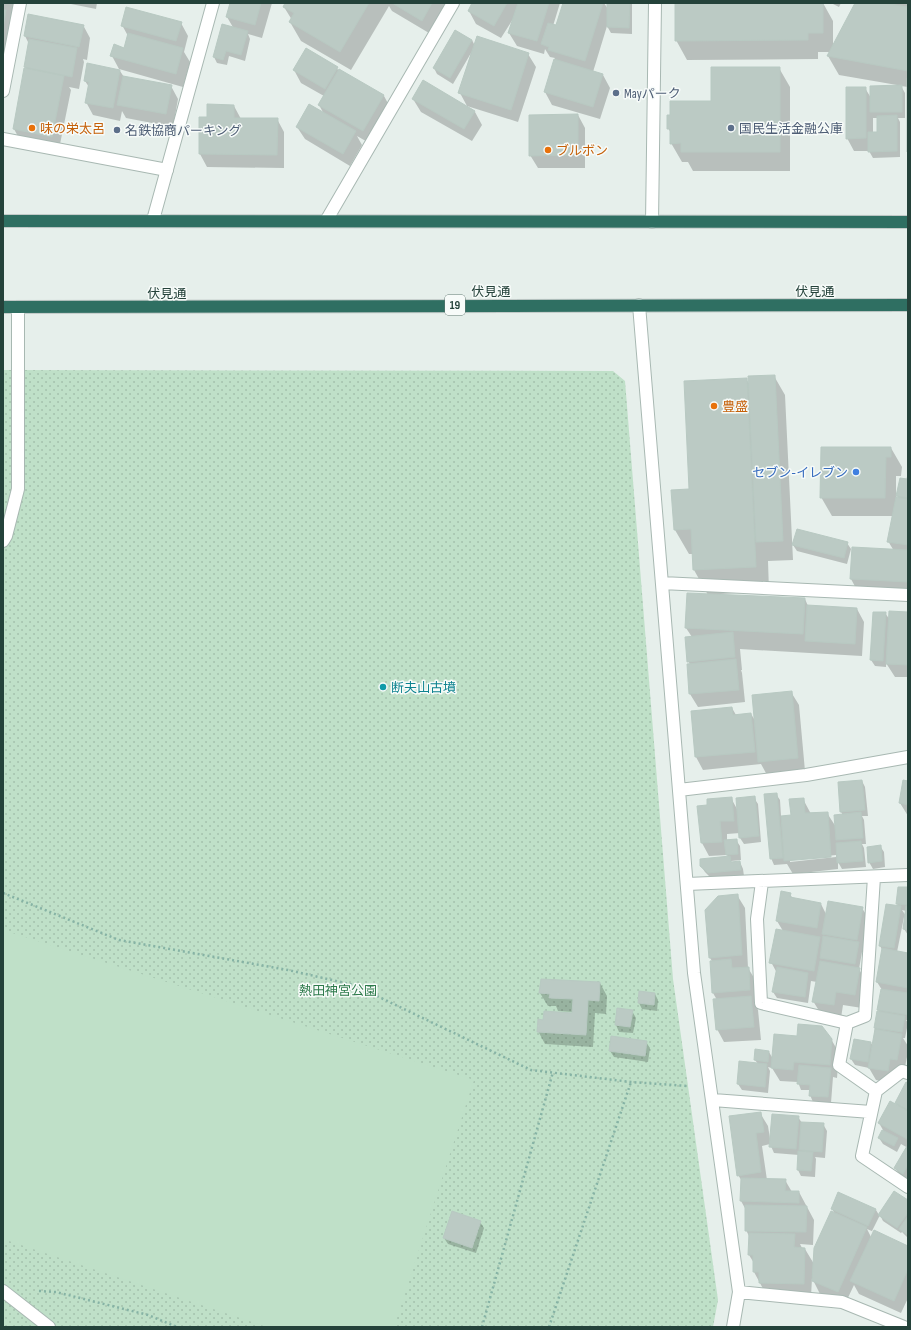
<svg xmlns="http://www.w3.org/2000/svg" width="911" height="1330" viewBox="0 0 911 1330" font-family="'Sofia Sans Condensed','Noto Sans JP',sans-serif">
<defs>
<pattern id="park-dots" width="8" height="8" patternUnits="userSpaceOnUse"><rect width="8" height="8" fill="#bfe0c8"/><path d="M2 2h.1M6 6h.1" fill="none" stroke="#a4c1ad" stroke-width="1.8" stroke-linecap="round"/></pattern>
</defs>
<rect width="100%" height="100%" fill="#e6efeb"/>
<!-- park -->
<path fill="url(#park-dots)" d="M3 370 613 371 625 381 673 979 718 1300 713 1327H3Z"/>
<!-- pitch -->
<path fill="#bfe0c8" d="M3 930 474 1080 394 1327H267L3 1239Z"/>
<!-- shadow -->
<path fill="#0003" fill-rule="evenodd" d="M3 3H15L3 67Z
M66 3H97L96 9Z
M231 3H272L262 38 248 34 250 39 245 61 229 56 227 65 217 63 214 57 234 29 227 17Z
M287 3H447L429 33 392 11 389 6 351 70 301 41 290 22 292 20 284 7Z
M473 3H560L553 26 556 27 564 3H604L608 9V3H632V34L611 33 607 26 593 72 603 75 610 88 600 119 552 105 545 92 555 58 550 57 545 49 544 54 517 46 509 33 513 19 501 38 476 24 469 11Z
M676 3H823L833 21V46L856 3H908V87L901 86 905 93V118H898L900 122V157L873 158 869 151H854L847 138 865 88 871 98 897 85 839 75 828 56 830 52H818V59L687 60 676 40ZM873 118H878V133H873Z
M831 3H841L839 7Z
M29 15 83 25 90 38 87 60 83 59 84 62 79 89 69 87 71 90 59 149 21 142 14 129 27 70 25 67 29 44 25 36Z
M181 23 188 36 184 52 190 62 183 87 119 69 112 56 125 49 128 36 122 25Z
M472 40 475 46 528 54 536 67 518 122 467 106 460 93 471 53 453 84 437 74 434 68Z
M337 68 338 70 384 96 391 109 371 144 357 136 362 145 350 166 305 139 297 127 324 114 319 105 324 96 301 83 294 70Z
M779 68 790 87V171H693L688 162H682L671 143V133L668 128 671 116 712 102Z
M120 71 124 77 171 86 178 99 173 127 126 118 122 111 120 121 93 115 86 102 89 87 85 81Z
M413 99 475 112 482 125 472 141 421 112Z
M234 106 241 119H277L284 132V168L207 167 200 154V118H208Z
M578 115 585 128V168H538L530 155Z
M774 376 785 395 793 560 768 561 769 591 721 594V595L805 599 808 606 857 609 864 622 862 656 740 649 742 670H741L742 673 745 702 698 707 690 694V664L688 661 692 637 686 628 708 595 694 570 693 554H689L675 530 673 491 691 490 746 379 750 385Z
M891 448 902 467 901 476H896V498L899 499 897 495 908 480V594L858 592 851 579 894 551 888 541 893 516H832L821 497Z
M847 543 851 549 847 564 797 551 793 545Z
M885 613 890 620 908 613V677H895L886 663V667L875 666 871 660Z
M791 692 799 705 805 771 767 775 761 764 703 770 696 757 732 708 736 715 751 714 756 722Z
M862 781 865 787 868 816H862L864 820 866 844H862L864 848 866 867 842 869 838 862V869L793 874 787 864 774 865 771 858 776 794 780 800 781 816H792L803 799 811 814 827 813 836 827 843 815 841 812 839 783ZM836 855V857L790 862V860Z
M908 782V816L900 803Z
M731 798 737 809 754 798 758 804 761 842 744 844 740 838V833L727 834V840H736L740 846 741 860 731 861 732 863 740 862 743 869 744 876 712 879 705 872 701 866 728 857 727 855 709 856 702 843 698 807 708 806Z
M880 846 884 852 885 867 873 869 869 862Z
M908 888V935L904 929 905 918 904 917 897 952 908 954V1020H906L908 1023 905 1038H903L908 1046V1052L904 1072 895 1084 876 1080 869 1068 855 1065 851 1059 871 1043 873 1046 875 1027 880 1013 878 1010 882 990 877 982 883 951 880 946 899 907 897 904ZM902 910 906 911V916Z
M790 894 793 899 821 904 826 914 862 908 870 921 864 953 862 952 859 969 866 982 862 1008 843 1005 841 1018 821 1014 813 1001 817 982 811 981 808 1003 777 998 773 992 777 973 771 962 783 931 777 921Z
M737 895 745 908 748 968 756 981 757 1002 754 1003 758 1010 761 1040 724 1042 717 1029V1000L713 993 712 961 710 958Z
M600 983 607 996 606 1014 595 1013 593 1047 545 1044 538 1031 544 1021 573 1014V1012L558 1011 556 1006H548L540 993Z
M655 994 658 1000 657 1011 642 1009 639 1003Z
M618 1010 632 1011 636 1018 633 1033 619 1032 616 1025Z
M831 1039 839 1053 837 1078 833 1077 831 1103 813 1102 810 1095V1090H801L798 1082 780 1081 772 1068 768 1067 770 1071 768 1093 742 1090 738 1084 740 1062 758 1064 755 1060 769 1052 773 1059Z
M646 1042 650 1048 648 1062 614 1057 610 1051Z
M908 1084V1177L907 1179 899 1174 895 1168 908 1148 901 1144 897 1152 883 1144 879 1138 883 1130 879 1123 899 1107 896 1103Z
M760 1113 768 1126 770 1139 798 1117 802 1123 823 1124 827 1131 825 1158 815 1157 816 1159 815 1177 801 1176 798 1170 799 1155 774 1153 770 1144 762 1146 767 1180H785L792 1192H799L814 1220 813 1245 800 1244 802 1248 805 1249 814 1264 835 1214 832 1209 876 1210 879 1215 908 1202V1238L902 1232 901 1233 883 1221 880 1215 872 1231 908 1247V1298L901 1313 859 1294 854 1285 845 1304 820 1294 812 1278 811 1297 767 1296 754 1272V1263L749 1255 750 1238 746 1230V1210L741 1201 742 1181 738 1175ZM867 1229 874 1232 871 1237Z
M480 1222 484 1228 476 1253 448 1244 444 1238Z"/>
<!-- building -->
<path fill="#bbcac4" stroke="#b8c9c2" d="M230 3H261L255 25 226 17Z
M285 3H369L340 52 289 22 294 13 283 7Z
M392 3H432L422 21Z
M472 3H507L494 26 468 11Z
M518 3H549L537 41 508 33Z
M563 3H603L585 61 548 50 549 47 541 44 548 23 556 25Z
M607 3H630L629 28 607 27Z
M675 3H823V33H808V40L675 41Z
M855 3H884L908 7V71L827 56Z
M126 7 182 22 176 41 121 26Z
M3 10H6L3 28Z
M28 14 84 25 79 47 24 36Z
M222 24 248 31 241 55 226 51 223 60 213 57Z
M455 30 472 40 450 78 433 68Z
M128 33 183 48 176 74 110 56 114 44 124 48Z
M477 36 529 53 511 110 458 93Z
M29 39 77 48 72 77 24 67Z
M306 48 338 67 325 89 293 70Z
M554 59 603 74 593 107 544 92Z
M87 63 120 70 113 108 85 103 89 82 84 81Z
M711 67H780V152H681V143L670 144V129H667V115H670V101H711Z
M24 68 64 76 52 137 13 129Z
M339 69 384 95 363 131 318 105Z
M123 76 172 85 166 114 117 105Z
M907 78H908V152H907Z
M423 80 475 111 464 129 412 99Z
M902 85V112H870V86Z
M846 87H866V138L846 139Z
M207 104 234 105V118H278L277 155 199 154V117H207Z
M309 104 356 131 343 154 296 127Z
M578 114V155L529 156V115Z
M897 115V151L868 152V132H877V116Z
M775 375 783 541 756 542 748 376Z
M747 378 756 567 693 570 691 529 674 530 671 490 689 489 684 381Z
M821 447H891V457H886L885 498H820Z
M908 474V498L896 496 900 478 907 479Z
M896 497 908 499V545L887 542Z
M797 529 848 542 844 558 792 545Z
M852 547 908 550V582L850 579Z
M687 593 805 598 803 634 685 628Z
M807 605 857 608 855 644 805 641Z
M889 611 908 612V665L886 664Z
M873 612H886L883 661 870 660Z
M733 632 735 657 687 662 685 637Z
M736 659 739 690 689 694 687 664Z
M792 691 798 758 758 762 752 695Z
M732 707 733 715 751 713 755 752 695 757 691 711Z
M862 780 865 810 840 812 838 782Z
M903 780 908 781V805L899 803Z
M777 793 783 858 770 859 764 794Z
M755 796 759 836 739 838 736 798Z
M732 797 734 821H720L722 842 701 843 697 806 707 805V799Z
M804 798 805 813 828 812 831 857 784 861 781 816 791 815 789 799Z
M861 812 863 838 836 840 834 815Z
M737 839 738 854 726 855 724 840Z
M861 841 863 861 837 863 836 843Z
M881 845 882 861 868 863 867 847Z
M730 856 731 862 740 861 741 870 708 873 700 866V859Z
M898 887H908V905L896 904Z
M781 891 791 893 790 897 821 903 817 928 776 921Z
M738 894 742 955 709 958 705 910 718 896Z
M828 901 863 907 857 940 822 934Z
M886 904 901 906 894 948 879 946Z
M906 906H908V930L903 929Z
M776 929 820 937 814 971 769 963Z
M823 936 859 942 855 964 820 958Z
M882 948 908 953V988L876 982Z
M731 959 732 968 749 967 750 990 712 993 710 961Z
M820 961 860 968 855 995 836 992 834 1005 812 1002Z
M777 967 808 973 805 997 772 992Z
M541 979 600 982 599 1001 588 1000 586 1035 537 1032 538 1019 543 1020 544 1011 572 1013 573 999 549 998 550 994 539 993Z
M881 989 908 993V1015L877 1010Z
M639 991 655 993 654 1005 638 1003Z
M751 996 754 1027 716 1030 713 999Z
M617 1008 633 1010 630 1027 615 1025Z
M877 1011 905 1016 902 1032 874 1028Z
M798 1024 822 1026 832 1039 830 1065 794 1062 793 1070 771 1068 774 1034 797 1036Z
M875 1029 902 1034 897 1060 890 1059 888 1071 868 1068Z
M611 1036 647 1041 645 1056 609 1051Z
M854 1039 871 1042 868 1062 850 1059Z
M755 1049 769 1051 768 1062 754 1060Z
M739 1061 767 1064 765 1087 737 1084Z
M799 1065 831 1068 828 1097 809 1096 810 1085 797 1084Z
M906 1082 908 1083V1110L895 1103Z
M890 1101 908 1111V1136L907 1139 878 1123Z
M761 1112 764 1132 756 1133 761 1172 737 1176 729 1116Z
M772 1114 799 1116 796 1149 769 1147Z
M801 1122 824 1123 822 1152 799 1150Z
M882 1130 898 1138 894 1146 878 1138Z
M907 1146 908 1165 903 1174 894 1168Z
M798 1151 813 1152 811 1171 797 1170Z
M741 1178 786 1179 785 1191H799V1203L740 1201Z
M894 1191 908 1200V1213L897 1228 878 1215Z
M838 1192 876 1209 868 1226 831 1209Z
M745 1205 807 1206 806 1232 745 1231Z
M452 1211 481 1221 472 1248 443 1238Z
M831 1211 867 1227 838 1292 812 1281 814 1248Z
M908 1216V1235L899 1229Z
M874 1230 908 1246V1269L894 1301 850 1281Z
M749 1233 795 1234 794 1247 805 1248 804 1284 759 1283V1272H753V1255H748Z"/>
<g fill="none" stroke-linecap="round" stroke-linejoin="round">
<defs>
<path id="lane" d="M3 139 167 170"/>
<path id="street" d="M3 91 20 3
M153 220 213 3
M326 221 453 3
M652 222 655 3
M639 305 694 973 739 1292 733 1327
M3 541 6 536 18 489V307
M662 583 908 595
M679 790 806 775 908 757
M762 882 757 919 761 1003 847 1023 839 1065 876 1091 862 1156 908 1187
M687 884 908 875
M847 1023 865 1016 874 877
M876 1091 902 1071 908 1073
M713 1100 871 1112
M3 1291 49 1327
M739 1292 842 1302 904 1327"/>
<path id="highway" d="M3 221 908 222
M3 307 908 305"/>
</defs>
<!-- lane casing -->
<use href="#lane" stroke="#a8b8b2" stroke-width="14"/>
<!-- street casing -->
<use href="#street" stroke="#a8b8b2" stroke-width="14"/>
<!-- highway casing -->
<use href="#highway" stroke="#c2cac8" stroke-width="14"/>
<!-- path -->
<path stroke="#86b3a5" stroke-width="2.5" stroke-dasharray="2 3" stroke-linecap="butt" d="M3 893 119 940 288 970 354 985 531 1070 631 1082 688 1086
M39 1291 56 1292 148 1315 177 1327
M482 1327 553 1072
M549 1327 631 1082"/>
<!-- lane -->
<use href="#lane" stroke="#fff" stroke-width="12"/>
<!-- street -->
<use href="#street" stroke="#fff" stroke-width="12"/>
<!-- highway -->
<use href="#highway" stroke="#2f6f62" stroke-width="12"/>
</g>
<!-- markers -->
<g fill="#5c6f8a" stroke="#f7fbf9" stroke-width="1.5">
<circle cx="616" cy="93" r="4"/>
<circle cx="731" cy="128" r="4"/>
<circle cx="117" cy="130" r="4"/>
</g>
<g fill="#e8710a" stroke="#f7fbf9" stroke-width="1.5">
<circle cx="32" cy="128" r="4"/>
<circle cx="548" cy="150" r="4"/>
<circle cx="714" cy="406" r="4"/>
</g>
<circle fill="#3f7fe0" stroke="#f7fbf9" stroke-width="1.5" cx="856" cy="472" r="4"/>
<circle fill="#0f9aa8" stroke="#f7fbf9" stroke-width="1.5" cx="383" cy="687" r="4"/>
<g text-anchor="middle" stroke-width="3" stroke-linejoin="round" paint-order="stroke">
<!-- shield labels -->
<rect fill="#f7fbf9" stroke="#637a73" stroke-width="1" x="445" y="295" width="20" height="20" rx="3"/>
<g font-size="12" font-weight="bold" fill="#24423a">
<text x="455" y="309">19</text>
</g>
<!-- service labels -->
<g font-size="13" fill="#4e5e75" stroke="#f7fbf9" text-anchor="start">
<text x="624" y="98">Mayパーク</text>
<text x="739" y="133">国民生活金融公庫</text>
<text x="125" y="135">名鉄協商パーキング</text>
</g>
<!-- food labels -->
<g font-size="13" fill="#c56008" stroke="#f7fbf9" text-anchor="start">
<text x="40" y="133">味の栄太呂</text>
<text x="556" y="155">ブルボン</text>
<text x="722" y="411">豊盛</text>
</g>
<!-- street labels -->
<g font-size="13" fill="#24423a" stroke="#f7fbf9">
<text x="491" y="296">伏見通</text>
<text x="815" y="296">伏見通</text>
<text x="167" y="298">伏見通</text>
</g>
<!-- shop labels -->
<g font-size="13" fill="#366cbe" stroke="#f7fbf9" text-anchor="end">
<text x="848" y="477">セブン-イレブン</text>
</g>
<!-- culture labels -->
<g font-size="13" fill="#0d838f" stroke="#f7fbf9" text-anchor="start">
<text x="391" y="692">断夫山古墳</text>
</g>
<!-- park labels -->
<g font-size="13" fill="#2d7a4b" stroke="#f7fbf9">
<text x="338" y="995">熱田神宮公園</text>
</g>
</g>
<!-- border -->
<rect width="911" height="1330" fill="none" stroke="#24423a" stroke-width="8"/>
</svg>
